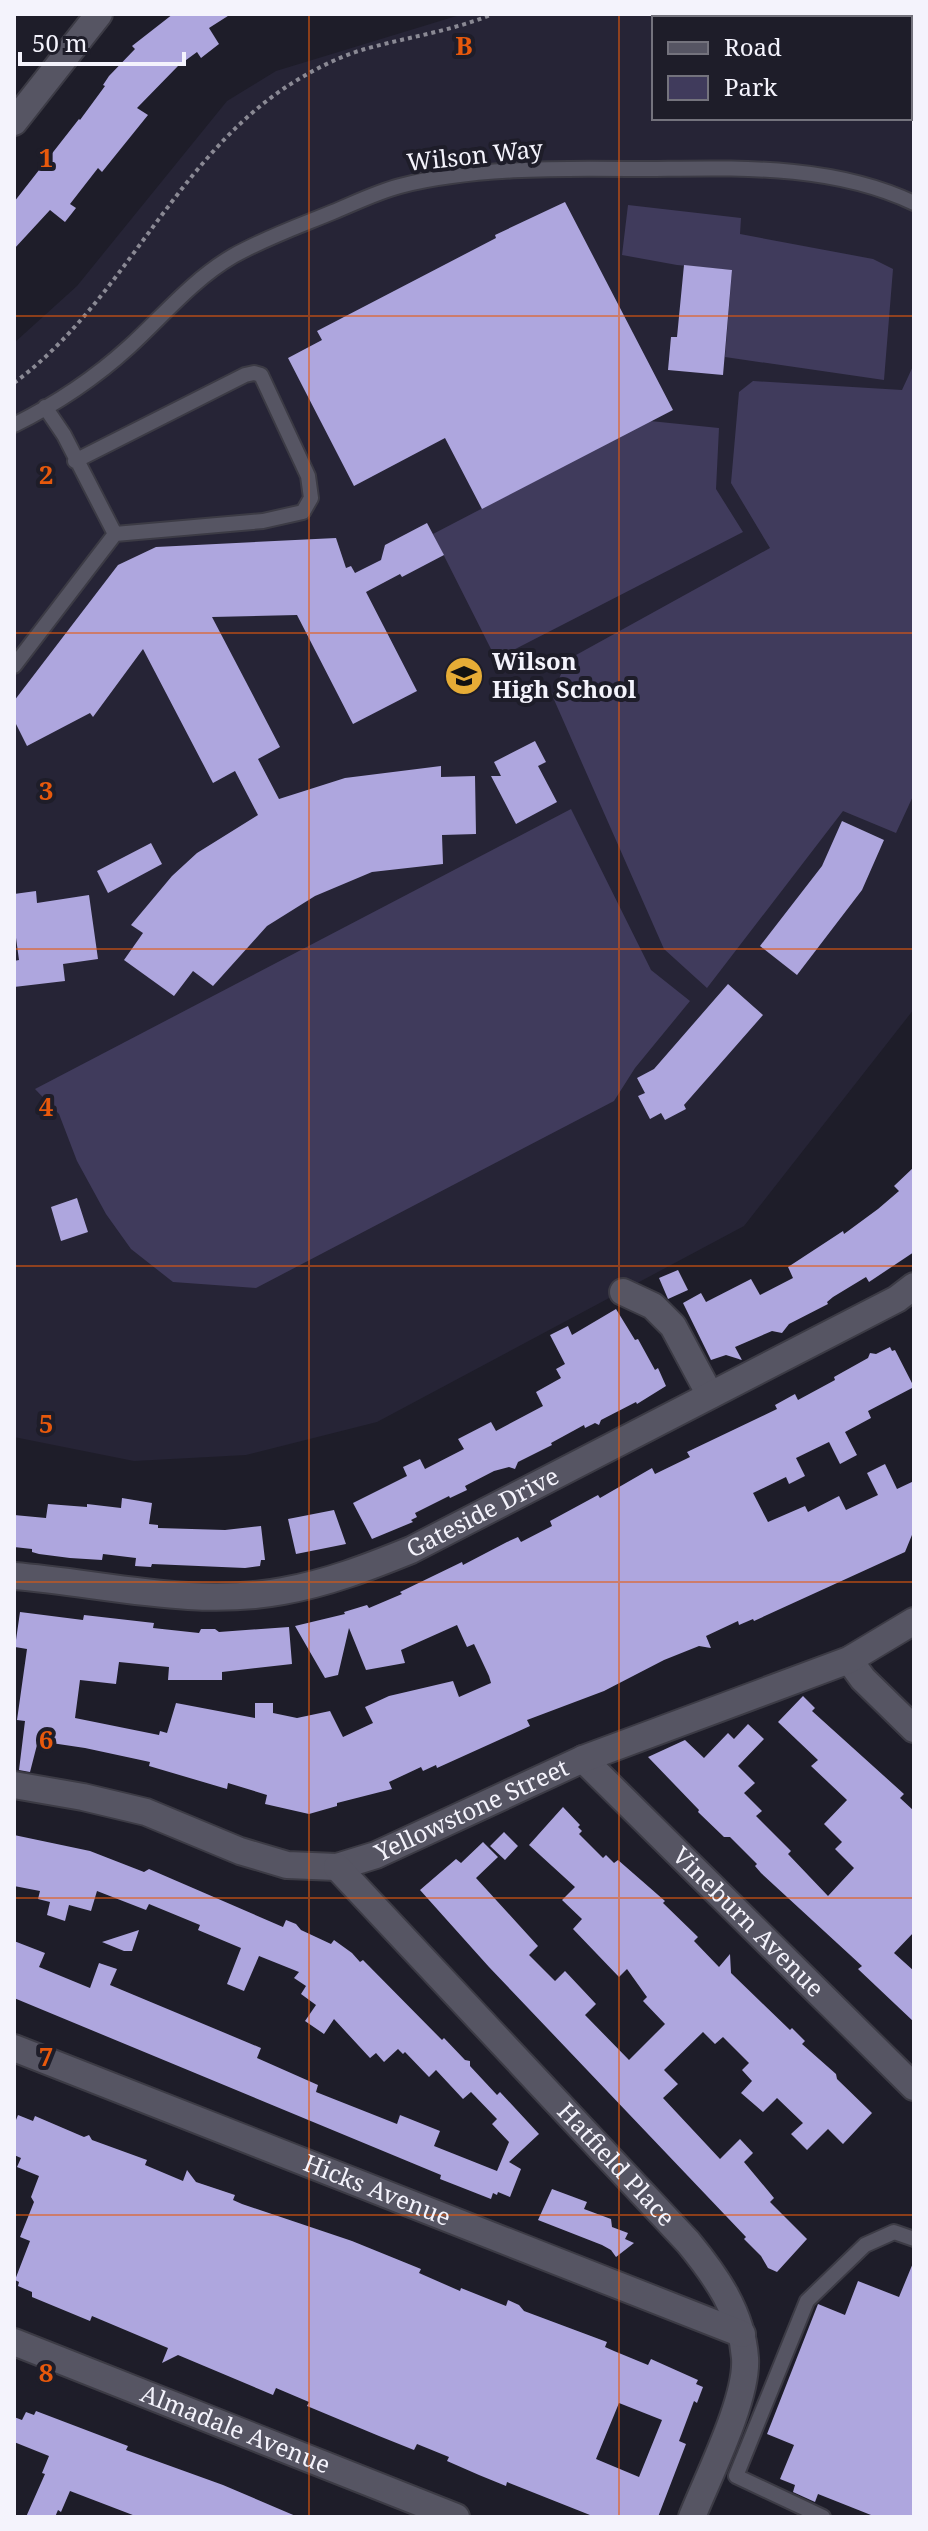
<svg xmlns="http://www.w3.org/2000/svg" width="928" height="2531" viewBox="0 0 928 2531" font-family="'Noto Serif',serif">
<rect width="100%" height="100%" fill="#1e1d29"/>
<!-- built -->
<path fill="#262436" d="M463 14H757L768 18H654V118H910V57L914 58V1009L744 1226 377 1422 246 1455 134 1461 14 1437V343L77 286 227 101 276 71Z"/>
<!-- green -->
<path fill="#403b5c" d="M628 205 741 218 740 234 873 259 893 269 884 380 725 357 732 270 677 265 622 255Z
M914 364V794L896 833 843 811 707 988 664 949 552 695 567 660 770 548 731 483 739 392 753 381 902 390Z
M650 421 719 428 716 489 743 532 496 659 433 534Z
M571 809 651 970 690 1001 635 1068 614 1101 256 1288 173 1282 131 1249 106 1214 77 1161 59 1114 35 1089Z"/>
<!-- building -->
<path fill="#aea6de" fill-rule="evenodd" d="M173 14H231L209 28 219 44 201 58 197 52 178 66 137 108 148 115 102 172 98 168 70 204 76 208 65 222 50 210 14 249V202L79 119 80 120 105 86 103 85 109 76 135 49 132 46Z
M565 202 673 410 482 509 445 438 354 486 288 358 322 340 317 331 496 238 495 235Z
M684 265 732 270 723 375 668 370 671 337H677Z
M427 523 444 555 402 577 400 574 366 592 417 691 353 724 297 615 212 617 280 747 258 759 279 799 345 778 441 766V777L475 776 476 834 442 835 443 864 372 872 315 896 267 926 213 986 193 971 174 996 124 960 143 933 131 925 172 876 197 853 258 815 235 771 213 783 143 649 93 717 90 713 27 746 14 720V701L118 565 156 547 336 538 346 568 351 566 355 573 381 560 385 545Z
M535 741 546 762 538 766 557 802 516 824 491 776H501L494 762Z
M842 821 884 840 862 890 797 975 760 946 822 866Z
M151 843 162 864 108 893 97 871Z
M36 891 37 903 89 895 98 959 63 964 65 981 14 987V961L19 960 14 923V894Z
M728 984 763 1015 684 1105 686 1109 665 1120 661 1113 650 1119 638 1096 645 1093 637 1078 654 1069Z
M914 1167V1252L869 1282 866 1277 833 1297 827 1302 828 1304 789 1324 782 1333 772 1331 735 1347 742 1360 726 1355 711 1360 683 1303 701 1293 706 1302 751 1279 760 1295 793 1278 788 1267 843 1231 844 1234 878 1209 899 1191 894 1186Z
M77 1198 88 1232 61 1241 51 1207Z
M678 1270 688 1290 668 1299 659 1278Z
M616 1309 635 1340 638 1339 655 1370 658 1368 666 1386 637 1404 636 1402 601 1420 599 1425 595 1423 585 1428 584 1425 551 1443 552 1445 518 1462 515 1469 509 1467 494 1471 465 1486 467 1490 450 1498 449 1496 415 1513 417 1517 411 1520 413 1522 372 1539 353 1503 407 1476 403 1467 420 1459 425 1469 464 1449 458 1439 491 1422 496 1431 543 1406 536 1392 561 1378 556 1369 565 1364 550 1335 568 1326 572 1335Z
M890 1347 892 1351 895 1350 914 1387 868 1411 871 1418 845 1432 857 1455 840 1464 829 1442 796 1458 805 1476 789 1484 786 1477 753 1493 768 1522 805 1506 808 1512 839 1496 846 1510 878 1495 867 1473 885 1464 897 1489 914 1481V1530L905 1552 754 1621 753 1619 739 1625 738 1621 706 1636 711 1648 699 1646 664 1660 604 1691 527 1720 530 1726 437 1768 436 1765 423 1771 421 1767 389 1782 392 1789 337 1803V1806L309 1814 265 1804 267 1795 228 1783 227 1789 149 1766 150 1762 85 1748 38 1741 30 1772 19 1770 25 1721 17 1720 27 1649 15 1647 20 1612 83 1620 84 1615 154 1623 153 1628 199 1633 201 1629H215L219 1632 289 1627 292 1664 222 1672V1680H168L169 1667 119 1662 116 1684 80 1680 75 1718 159 1735 160 1731 167 1733 176 1703 255 1718V1703H273V1713L297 1718 330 1711 343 1737 373 1723 365 1707 389 1696 453 1681 459 1697 491 1683 489 1676 474 1644 467 1647 457 1625 401 1650 405 1663 366 1670 349 1628 338 1675 325 1678 295 1626 345 1614 344 1612 367 1605 369 1608 402 1594 400 1592 462 1562 463 1565 507 1542 518 1537 521 1542 552 1526 550 1521 598 1495 600 1498 652 1468 655 1474 690 1457 687 1452 777 1409 775 1405 795 1394 798 1400 835 1380 834 1377 868 1358 870 1353 876 1354Z
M122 1498 152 1503 149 1524 158 1525V1528L225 1530 261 1526 265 1560H261L260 1566 245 1568 152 1564 151 1567 135 1566 136 1558 103 1554 102 1560 70 1558 39 1554 32 1552V1549L14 1547V1515L46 1518 48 1504 87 1507V1504L121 1508Z
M334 1510 346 1544 296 1554 288 1519Z
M803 1696 815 1708 812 1711 904 1794 900 1798 914 1811V1932L894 1953 914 1971V2022L858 1969 862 1966 761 1873 755 1866 757 1864 730 1837H724L698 1812 699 1810 648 1757 685 1740 704 1758 728 1733 734 1739 748 1724 764 1739 738 1766 755 1783 744 1793 762 1811 756 1816 791 1851 788 1854 828 1896 854 1868 835 1849 842 1842 824 1824 847 1800 811 1766 818 1760 778 1722Z
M563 1807 580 1825 578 1827 582 1831 579 1834 603 1858 606 1855 614 1863 618 1860 665 1901 663 1903 698 1937 694 1941 719 1967 730 1954 731 1973 790 2030 792 2028 805 2041 802 2044 836 2074 837 2079 872 2113 843 2144 828 2129 807 2150 791 2134 803 2123 777 2098 763 2112 741 2093 752 2081 742 2070 749 2063 723 2037 715 2044 703 2032 664 2070 678 2084 663 2098 720 2159 740 2139 753 2153 744 2162 774 2198 770 2202 807 2239 777 2272 768 2268 761 2256 744 2239 746 2237 489 1967 420 1890 456 1859 461 1863 483 1842 498 1857 476 1878 538 1946 529 1955 555 1981 565 1971 596 2004 585 2015 629 2060 665 2024 643 2001 647 1997 627 1969 619 1977 573 1929 582 1919 562 1900 575 1887 529 1845Z
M504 1832 518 1846 505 1860 490 1846Z
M14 1835 90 1851 144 1872 149 1869 283 1927 286 1920 296 1924 301 1930 331 1944 334 1940 352 1953 360 1962 363 1960 442 2040 444 2038 465 2060 470 2061V2066L497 2095 500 2092 539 2134 509 2162 521 2169 510 2197 498 2192 497 2195 493 2193 491 2199 440 2179 441 2175 14 1998V1941L45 1953 39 1967 90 1988 99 1963 117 1969 110 1985 261 2048 257 2058 318 2085 316 2092 397 2124 400 2115 440 2131 434 2146 497 2171 509 2142 492 2124 497 2119 471 2092 463 2099 436 2070 429 2077 405 2052 403 2054 398 2049 384 2062 376 2053 370 2058 334 2019 324 2034 305 2021 316 2005 301 1994 306 1986 294 1978 299 1972 259 1956 244 1991 227 1984 241 1948 198 1930 200 1925 149 1904 146 1910 97 1891 91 1911 69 1905 65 1921 47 1915 50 1902 38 1899 40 1891 14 1886Z
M139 1930 132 1951H124L102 1942Z
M18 2115 33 2121 35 2116 84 2137 89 2135 92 2140 147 2160 145 2165 183 2181 187 2170 196 2182 235 2195 233 2200 242 2204 352 2241 421 2269 419 2273 460 2291 461 2288 506 2306 508 2300 519 2305 524 2311 607 2342 605 2347 614 2351 648 2365 651 2359 698 2380 696 2384 703 2387 697 2403 694 2401 679 2441 686 2444 658 2517H595L507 2482 506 2486 479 2475 447 2461 449 2457 417 2444 414 2450 379 2436 307 2406 309 2402 276 2388 273 2395 178 2355 162 2363 168 2348 92 2316 90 2321 32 2297V2292L18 2286 19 2282 15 2280 30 2241 20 2237 34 2202 31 2197 39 2176 17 2167 21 2158 14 2155V2125ZM619 2403 662 2420 639 2477 596 2459Z
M552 2189 587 2202 584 2209 611 2219 612 2227 628 2233 625 2239 634 2243 616 2257 611 2250 602 2245 538 2220Z
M913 2263 914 2517H876L818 2494 815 2502 793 2492 795 2485 780 2479 794 2445 767 2434 818 2304 845 2315 858 2281 899 2297Z
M36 2411 128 2446 126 2450 223 2485 298 2517H138L70 2491 61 2512 58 2510 55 2517H26L45 2474 42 2473 49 2456 14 2442V2417L22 2420 26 2412 34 2415Z"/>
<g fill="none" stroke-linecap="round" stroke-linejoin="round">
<defs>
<path id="service" d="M45 407 64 435 115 534
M14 425C54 405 95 378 129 347 163 316 192 280 233 256 265 238 299 226 333 212 355 203 377 192 400 186 468 168 558 168 629 169 724 169 825 161 914 203
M14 666 115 534 263 521 303 512 311 498 308 476 261 375 254 373 245 375 75 461
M823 2517 736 2476 807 2301 865 2245 894 2232 914 2239"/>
<g id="minor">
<path d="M14 122 99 14"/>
<path d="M623 1292 653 1306 673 1326 710 1395"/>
<path id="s1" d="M14 1576C102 1583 194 1608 283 1591 328 1583 369 1567 411 1550L897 1299 914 1286"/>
<path d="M849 1660 863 1679 914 1729"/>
<path id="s2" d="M583 1759 914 2087"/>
<path id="s3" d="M14 1785 83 1797 146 1812 240 1851 287 1865 337 1867 376 1855 583 1759 849 1660 914 1621"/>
<path id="s4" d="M337 1867 688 2242C716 2276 742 2313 745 2358 748 2398 708 2477 692 2517"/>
<path id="s5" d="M14 2048 742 2334"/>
<path id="s6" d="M14 2342 456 2517"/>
</g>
</defs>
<!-- service casing -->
<use href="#service" stroke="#3c3b45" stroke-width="18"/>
<!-- minor casing -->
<use href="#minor" stroke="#3c3b45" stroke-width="30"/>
<!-- path -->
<path stroke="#8a8994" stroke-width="4" stroke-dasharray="4 4" stroke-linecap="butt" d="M14 383C122 303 172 165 283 89 307 73 337 57 365 49 408 37 452 31 493 14"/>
<!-- service -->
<use href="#service" stroke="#565563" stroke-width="14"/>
<!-- minor -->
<use href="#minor" stroke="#565563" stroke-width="26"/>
</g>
<!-- grid -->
<path fill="none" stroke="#e8590c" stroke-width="2" stroke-opacity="0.55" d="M309 14V2517M619 14V2517M14 316H914M14 633H914M14 949H914M14 1266H914M14 1582H914M14 1898H914M14 2215H914"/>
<!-- icons -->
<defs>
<symbol id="school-disc" viewBox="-11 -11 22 22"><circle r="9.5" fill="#e6ac36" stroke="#1e1d29"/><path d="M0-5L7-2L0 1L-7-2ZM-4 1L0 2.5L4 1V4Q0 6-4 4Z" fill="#111"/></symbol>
</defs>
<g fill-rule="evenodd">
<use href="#school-disc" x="442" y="654" width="44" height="44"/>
</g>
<g text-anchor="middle" stroke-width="8" stroke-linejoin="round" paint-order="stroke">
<!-- street labels -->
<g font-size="24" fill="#f4f3fc" stroke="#1e1d29">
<text transform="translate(475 156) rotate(-6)" y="8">Wilson Way</text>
<text dy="8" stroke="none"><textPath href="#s1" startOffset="486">Gateside Drive</textPath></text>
<text dy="8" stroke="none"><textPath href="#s3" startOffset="482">Yellowstone Street</textPath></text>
<text dy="8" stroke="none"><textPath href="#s2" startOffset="232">Vineburn Avenue</textPath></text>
<text dy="8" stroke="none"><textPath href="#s4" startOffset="408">Hatfield Place</textPath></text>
<text dy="8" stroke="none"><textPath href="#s5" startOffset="390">Hicks Avenue</textPath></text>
<text dy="8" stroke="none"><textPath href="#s6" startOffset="238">Almadale Avenue</textPath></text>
</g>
<!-- poi labels -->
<g font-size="24" font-weight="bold" fill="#f4f3fc" stroke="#1e1d29" text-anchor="start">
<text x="492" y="670">Wilson<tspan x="492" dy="28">High School</tspan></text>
</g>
</g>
<g font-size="26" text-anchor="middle" font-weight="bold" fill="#e8590c" stroke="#1e1d29" stroke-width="8" stroke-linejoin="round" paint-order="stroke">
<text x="464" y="55">B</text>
<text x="46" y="167">1</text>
<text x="46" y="484">2</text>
<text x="46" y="800">3</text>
<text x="46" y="1116">4</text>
<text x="46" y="1433">5</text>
<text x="46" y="1749">6</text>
<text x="46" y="2066">7</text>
<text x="46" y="2382">8</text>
</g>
<!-- border -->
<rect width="928" height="2531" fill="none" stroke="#f4f3fc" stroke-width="32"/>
<!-- legend -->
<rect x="652" y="16" width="260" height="104" fill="#1e1d29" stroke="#74737d" stroke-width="2"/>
<rect x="668" y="42" width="40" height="12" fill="#565563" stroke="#74737d" stroke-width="2"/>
<text x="724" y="56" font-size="24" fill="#f4f3fc">Road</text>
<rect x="668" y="76" width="40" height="24" fill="#403b5c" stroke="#74737d" stroke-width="2"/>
<text x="724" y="96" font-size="24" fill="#f4f3fc">Park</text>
<!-- scale -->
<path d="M20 52v12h164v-12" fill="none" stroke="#f4f3fc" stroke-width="4"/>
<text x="32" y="52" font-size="24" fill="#f4f3fc" stroke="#1e1d29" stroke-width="6" paint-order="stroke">50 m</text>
</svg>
